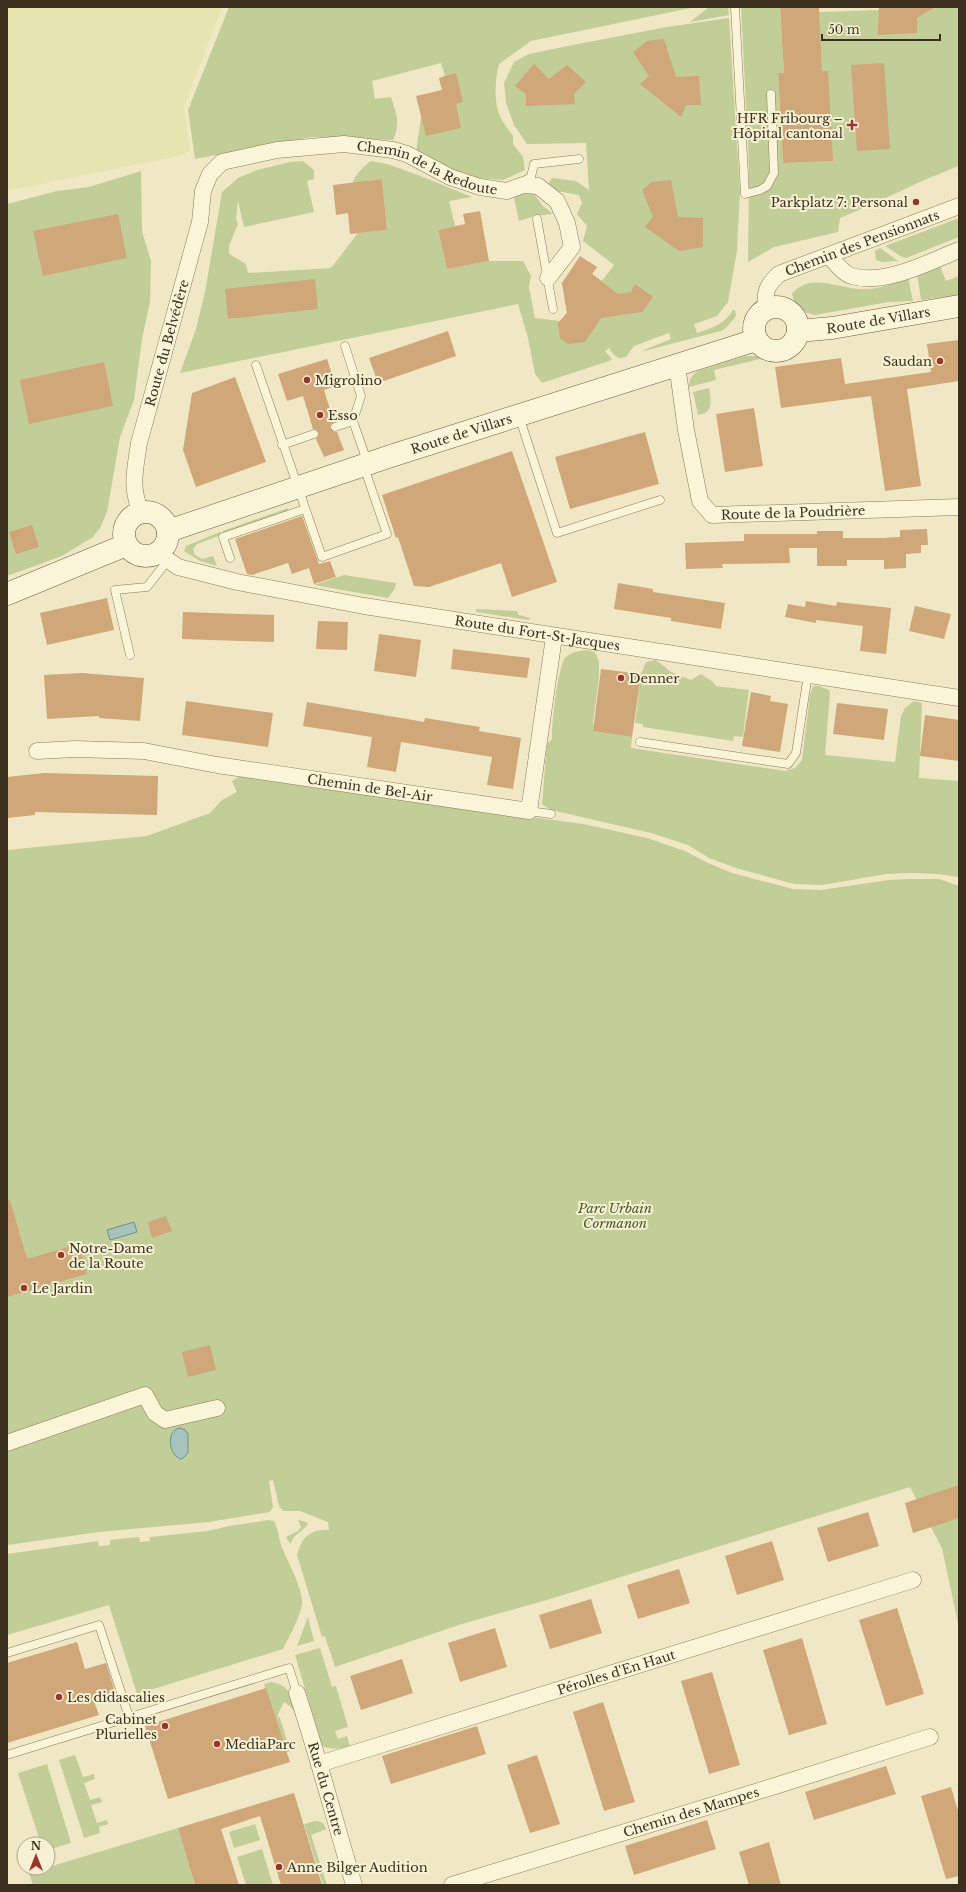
<svg xmlns="http://www.w3.org/2000/svg" width="966" height="1892" viewBox="0 0 966 1892" font-family="'Libre Baskerville',serif">
<rect width="100%" height="100%" fill="#f0e8c4"/>
<!-- farmland -->
<path fill="#e6e4b1" d="M7 7H222L184 107 190 151 179 156 7 191Z"/>
<!-- green -->
<path fill="#c1ce98" d="M229 7H696L531 41 499 64C495 80 493 102 501 118 504 124 509 130 513 136V144L523 157 525 170 503 180 474 178 416 153 421 117 442 90 439 78 445 76 441 63 372 81 375 99 391 97C396 114 401 122 393 140L312 137 195 159 188 110Z
M709 7H728L729 15 690 22Z
M741 7H780L784 73 778 74 783 163 832 161 822 71 819 12 879 10V34L916 33 917 18 936 7H959V166C918 181 880 202 840 218L838 232 774 247 748 262 749 177 748 140 744 129 746 106Z
M729 18 740 192 737 251 728 302 717 316 694 324 697 333C712 328 725 324 733 310H735L736 316 726 328 721 331 644 351V350L671 339 669 333 634 346 626 357 619 358 613 354 609 348 605 351 612 359 609 361 542 383 535 374 528 338 518 304 180 373 196 329 205 292 222 192 238 178 257 170 290 162 303 161 314 170V179L307 181 314 212 244 227 238 201 236 219 238 224 229 246V254L246 264 248 273 331 268 358 233 387 230 382 179 366 181 367 191 350 193C353 177 358 171 371 161L387 164 418 175 472 197 449 201 455 226 438 230 447 269 489 261H523L531 276 529 287 535 318 560 321 567 313 562 283 583 259 597 267 592 274 602 281 614 265 583 241 587 226 577 214 582 203 579 195 551 190 547 186 552 178 576 181 589 190 586 143 527 144 514 125 506 103 504 83 514 62 529 54 578 44 667 27Z
M141 171 142 231 151 261 150 302 142 339 134 400 120 437 107 512 100 528 93 537 62 556 7 576V204L57 191 89 187Z
M529 187 542 205 553 214 535 216 519 221 514 198Z
M959 218V237L906 258 902 257 885 246Z
M880 248 898 261 882 262 876 260 875 251Z
M940 266 946 281 959 276V295L921 300 917 274Z
M908 277 913 301 889 302 815 315C801 312 796 309 792 294 810 270 842 291 867 289 881 289 896 282 908 277Z
M745 356H759L760 359 714 370 716 380 689 387C689 379 692 375 698 371Z
M709 388C711 401 714 413 698 415L693 392Z
M288 508 287 511 224 534 223 531Z
M220 532 221 535 197 544 193 549 195 555 202 559 213 556 217 566 200 561 184 551 186 546Z
M344 575 396 583 395 588 388 598 314 585Z
M476 609 517 611 519 615 530 618 529 620 476 612Z
M587 650 595 652 599 662V677L593 724 594 731 632 737 631 748 785 771 795 768 802 760 810 695 813 686H819L829 690 830 694 825 755 895 762 901 716 905 708 914 701 922 703 919 778 959 781V877L938 874 911 873 886 874 822 885 794 884 736 868 709 858 688 845 651 833 551 810 542 804 547 744 552 739C551 728 558 663 566 657 571 652 580 651 587 650Z
M656 660 664 666 669 671 691 680 701 674 713 682 716 686 749 690 743 737 734 736 733 741 643 727V724L635 723 641 674 646 662Z
M242 775 289 784 583 824 647 838 685 851 708 863 732 873 793 889 821 890 889 880 909 879H939L959 886V1628L942 1548 910 1487 550 1599 462 1624 335 1667 325 1636 322 1637 297 1555C302 1537 309 1529 329 1530L328 1522 300 1511H283L279 1506 273 1480 269 1481 273 1507 270 1512 209 1522 99 1532 7 1545V850L147 836 210 813 222 800 237 792 232 781Z
M269 1520 274 1521C278 1527 279 1540 282 1548 288 1561 301 1586 302 1600 303 1613 289 1637 283 1649L137 1694 109 1605 7 1635V1554L98 1541 99 1546 110 1545V1540L139 1537 140 1542 150 1541V1537L208 1531 229 1526Z
M298 1520 307 1522 308 1525 294 1537 290 1544 286 1537 298 1531 301 1527Z
M308 1617 314 1641 297 1646Z
M320 1648 332 1687 336 1686 348 1727 335 1731 338 1739 347 1736 350 1746C340 1749 333 1750 322 1746L295 1655Z
M271 1682C290 1685 290 1695 296 1711L295 1712 290 1706 284 1702 277 1716 280 1718 290 1751 285 1753 264 1684Z
M75 1755 83 1777 94 1774 95 1779 84 1783 90 1800 100 1797 102 1802 91 1805 97 1823 107 1820 108 1824 99 1827 100 1833 84 1838 59 1760Z
M47 1764 71 1843 48 1850V1844H41L18 1773Z
M315 1821C322 1821 324 1823 326 1829L311 1835 327 1885H323L304 1824Z
M255 1824 260 1840 234 1848 229 1832Z
M178 1828 195 1885H33L29 1873Z
M262 1849 273 1885H246L237 1857Z"/>
<!-- water -->
<path fill="#a6c3be" stroke="#6c928d" d="M134 1222 137 1232 110 1240 107 1230Z
M180 1428 185 1430 188 1434V1453L182 1459C169 1458 165 1430 180 1428Z"/>
<!-- building -->
<path fill="#cfa779" d="M780 7H819L822 71H828L833 161 783 163 778 73H784Z
M879 7H936L917 18V33L878 35Z
M664 39 676 77 699 76 701 105H686L681 117 640 84 649 76 633 52 647 41Z
M884 63 890 149 857 151 851 65Z
M534 64 549 79 567 65 586 82 574 94 575 104 526 106V94L515 86Z
M456 73 463 102 456 104 461 128 426 136 416 96 442 90 439 78Z
M382 179 387 230 350 234 348 213 336 215 333 185Z
M671 180 678 217 703 218V247L679 251 645 227 653 217 642 190 652 182Z
M480 211 489 261 447 269 438 230 465 224 463 214Z
M118 214 127 258 43 276 33 231Z
M580 256 597 267 592 274 618 294 631 292 635 284 653 297 642 312 601 318 585 342 568 344 560 338 559 330 558 323 567 313 562 283Z
M315 279 318 309 228 319 225 289Z
M448 331 456 356 378 383 369 358Z
M959 340V381L907 389 921 486 885 491 871 396 781 408 775 367 841 358 845 384 931 372 927 344Z
M327 359 336 386 324 390 334 422 331 424 330 428 334 432H337L344 450 324 457 316 439 319 433 317 430 313 429 303 396 287 401 278 374Z
M104 362 113 406 29 424 20 380Z
M235 377 266 462 196 487 183 450 192 393Z
M754 408 763 466 725 472 716 414Z
M645 432 659 484 570 509 555 457Z
M512 451 557 582 512 597 501 563 429 587 414 586 398 537 396 538 382 495Z
M302 516 319 564 330 561 336 577 314 584 309 568 292 574 288 563 252 575 247 574 235 539Z
M32 525 39 547 16 554 9 532Z
M927 529 928 545H921V553L906 554V568L884 569V560H847V566H817V548H789L790 563 722 564 723 568 686 569 685 543 744 541V534H817V531H843V538H883L900 537V530Z
M618 583 653 589V592L725 603 721 629 671 621V618L614 609Z
M107 598 114 630 47 645 40 613Z
M806 601 836 606 837 602 891 608 886 654 860 651 863 626 816 620V623L785 617 788 604 805 607Z
M915 606 951 614 944 639 909 631Z
M183 612 274 615V642L182 639Z
M318 621 348 622 347 650 316 649Z
M379 634 421 640 416 677 374 671Z
M453 649 530 658 527 678 451 669Z
M601 669 641 674 632 737 593 731Z
M82 673 144 678 140 721 99 718V716L47 719 44 675Z
M751 692 771 696 770 701 788 704 780 752 742 746Z
M186 701 273 713 268 747 182 735Z
M307 702 424 722 425 718 480 727 479 731 521 738 513 789 487 785 492 757 401 742 396 772 367 767 372 737 303 726Z
M837 703 888 709 884 740 833 734Z
M925 715 959 720V761L920 756Z
M44 773 158 776 157 815 35 812V815L7 818V777Z
M7 1200H10L27 1259 79 1244 87 1274 7 1297Z
M166 1216 172 1231 152 1238 148 1222Z
M210 1345 216 1370 188 1377 182 1352Z
M959 1485V1518L913 1533 905 1503Z
M868 1512 879 1546 828 1562 817 1528Z
M772 1541 784 1580 737 1595 725 1556Z
M679 1569 690 1603 638 1619 627 1585Z
M591 1599 602 1633 550 1649 539 1615Z
M897 1608 924 1694 886 1706 859 1620Z
M495 1628 507 1667 460 1682 448 1643Z
M802 1638 827 1724 789 1735 763 1650Z
M77 1642 85 1669 106 1663 115 1692 93 1699 99 1715 7 1743V1663Z
M402 1659 413 1693 361 1710 350 1676Z
M712 1672 740 1765 709 1774 681 1681Z
M266 1688 290 1762 168 1799 145 1726Z
M603 1702 635 1802 604 1811 573 1712Z
M477 1726 486 1754 391 1784 382 1756Z
M537 1755 560 1824 530 1833 507 1765Z
M886 1766 896 1794 814 1820 805 1792Z
M951 1787 959 1814V1876L946 1879 921 1796Z
M294 1793 322 1885H281L260 1816 221 1829 239 1885H195L178 1828Z
M707 1820 716 1849 634 1875 625 1846Z
M769 1842 781 1885H749L739 1852Z"/>
<g fill="none" stroke-linecap="round" stroke-linejoin="round">
<defs>
<path id="service" d="M735 7 745 194 760 190 767 186 774 173 771 94
M522 182 531 177 534 164 579 159
M537 219 553 309
M345 346 361 396 353 421 368 464
M256 365 322 557 387 534 364 467
M519 416 557 533 660 500
M335 427 353 421
M282 445 314 434
M230 558 223 537 305 509
M130 655 115 590 147 587 168 560
M640 742 788 764 796 753 808 674
M529 811 551 814
M7 1653 99 1625 129 1717
M7 1755 289 1668 297 1693"/>
<g id="minor">
<path d="M829 256C835 262 843 274 852 276 884 286 929 262 959 250"/>
<path id="s1" d="M766 309C764 292 767 285 779 274L959 206"/>
<path id="s2" d="M675 366 679 379 686 430 700 501 712 515 959 507"/>
<path id="s3" d="M141 513C130 486 135 471 139 443L200 222 203 191 210 174 222 162 277 150 344 144 393 150 407 154 450 177 480 187 507 191 523 185 538 186 557 201 567 223 572 247 548 278"/>
<path id="s4" d="M158 553 178 567 237 582 364 606 959 698"/>
<path id="s5" d="M37 751 75 749 144 751 217 765 529 811 554 637"/>
<path d="M7 1443 145 1395 155 1413 165 1420 217 1408"/>
<path id="s6" d="M297 1693C318 1756 335 1821 354 1885"/>
<path id="s7" d="M319 1764 913 1580"/>
<path id="s8" d="M452 1885 775 1786 930 1737"/>
</g>
<g id="secondary">
<circle cx="776" cy="329" r="22"/>
<path id="s9" d="M798 331 832 328 959 306"/>
<circle cx="146" cy="534" r="22"/>
<path id="s10" d="M168 531 394 455 756 340"/>
<path d="M7 594 126 545"/>
</g>
</defs>
<!-- service casing -->
<use href="#service" stroke="#8b7a5a" stroke-width="9"/>
<!-- minor casing -->
<use href="#minor" stroke="#8b7a5a" stroke-width="17"/>
<!-- secondary casing -->
<use href="#secondary" stroke="#6d5b3d" stroke-width="23"/>
<!-- service -->
<use href="#service" stroke="#faf4d8" stroke-width="8"/>
<!-- minor -->
<use href="#minor" stroke="#faf4d8" stroke-width="16"/>
<!-- secondary -->
<use href="#secondary" stroke="#faf4d8" stroke-width="22"/>
</g>
<!-- markers -->
<g fill="#9c3528" stroke="#f7f1d4" stroke-width="1.5">
<path d="M850 119h4v4h4v4h-4v4h-4v-4h-4v-4h4z"/>
<circle cx="916" cy="202" r="4"/>
<circle cx="940" cy="361" r="4"/>
<circle cx="307" cy="380" r="4"/>
<circle cx="320" cy="415" r="4"/>
<circle cx="621" cy="678" r="4"/>
<circle cx="61" cy="1255" r="4"/>
<circle cx="24" cy="1288" r="4"/>
<circle cx="59" cy="1697" r="4"/>
<circle cx="165" cy="1726" r="4"/>
<circle cx="217" cy="1744" r="4"/>
<circle cx="279" cy="1867" r="4"/>
</g>
<g text-anchor="middle" stroke-width="4" stroke-linejoin="round" paint-order="stroke">
<!-- poi labels -->
<g font-size="13" fill="#3b301e" stroke="#f7f1d4" text-anchor="start">
<text x="843" y="123" text-anchor="end">HFR Fribourg –<tspan x="843" dy="15">Hôpital cantonal</tspan></text>
<text x="908" y="207" text-anchor="end">Parkplatz 7: Personal</text>
<text x="932" y="366" text-anchor="end">Saudan</text>
<text x="315" y="385">Migrolino</text>
<text x="328" y="420">Esso</text>
<text x="629" y="683">Denner</text>
<text x="69" y="1253">Notre-Dame<tspan x="69" dy="15">de la Route</tspan></text>
<text x="32" y="1293">Le Jardin</text>
<text x="67" y="1702">Les didascalies</text>
<text x="157" y="1724" text-anchor="end">Cabinet<tspan x="157" dy="15">Plurielles</tspan></text>
<text x="225" y="1749">MediaParc</text>
<text x="287" y="1872">Anne Bilger Audition</text>
</g>
<!-- street labels -->
<g font-size="13" fill="#3b301e" stroke="#f7f1d4">
<text dy="5" stroke="none"><textPath href="#s3" startOffset="578">Chemin de la Redoute</textPath></text>
<text dy="5" stroke="none"><textPath href="#s1" startOffset="128">Chemin des Pensionnats</textPath></text>
<text dy="5" stroke="none"><textPath href="#s9" startOffset="81">Route de Villars</textPath></text>
<text dy="5" stroke="none"><textPath href="#s3" startOffset="175">Route du Belvédère</textPath></text>
<text dy="5" stroke="none"><textPath href="#s10" startOffset="309">Route de Villars</textPath></text>
<text dy="5" stroke="none"><textPath href="#s2" startOffset="237">Route de la Poudrière</textPath></text>
<text dy="5" stroke="none"><textPath href="#s4" startOffset="390">Route du Fort-St-Jacques</textPath></text>
<text dy="5" stroke="none"><textPath href="#s5" startOffset="336">Chemin de Bel-Air</textPath></text>
<text dy="5" stroke="none"><textPath href="#s7" startOffset="311">Pérolles d'En Haut</textPath></text>
<text dy="5" stroke="none"><textPath href="#s6" startOffset="100">Rue du Centre</textPath></text>
<text dy="5" stroke="none"><textPath href="#s8" startOffset="250">Chemin des Mampes</textPath></text>
</g>
<!-- park labels -->
<g font-size="13" font-style="italic" fill="#455824" stroke="#f7f1d4">
<text x="615" y="1213">Parc Urbain<tspan x="615" dy="15">Cormanon</tspan></text>
</g>
</g>
<!-- border -->
<rect width="966" height="1892" fill="none" stroke="#3b301e" stroke-width="16"/>
<!-- north arrow -->
<g transform="translate(36 1856)"><circle r="19" fill="#f7f1d4" stroke="#aca48b"/>
<path d="M0-3L7 15L0 10L-7 15Z" fill="#9c3528"/>
<text y="-6" font-size="11" font-weight="bold" text-anchor="middle" fill="#3b301e">N</text>
</g>
<!-- scale -->
<path d="M822 34v6h118v-6" fill="none" stroke="#3b301e" stroke-width="2"/>
<text x="828" y="34" font-size="12" fill="#3b301e" stroke="#f7f1d4" stroke-width="3" paint-order="stroke">50 m</text>
</svg>
